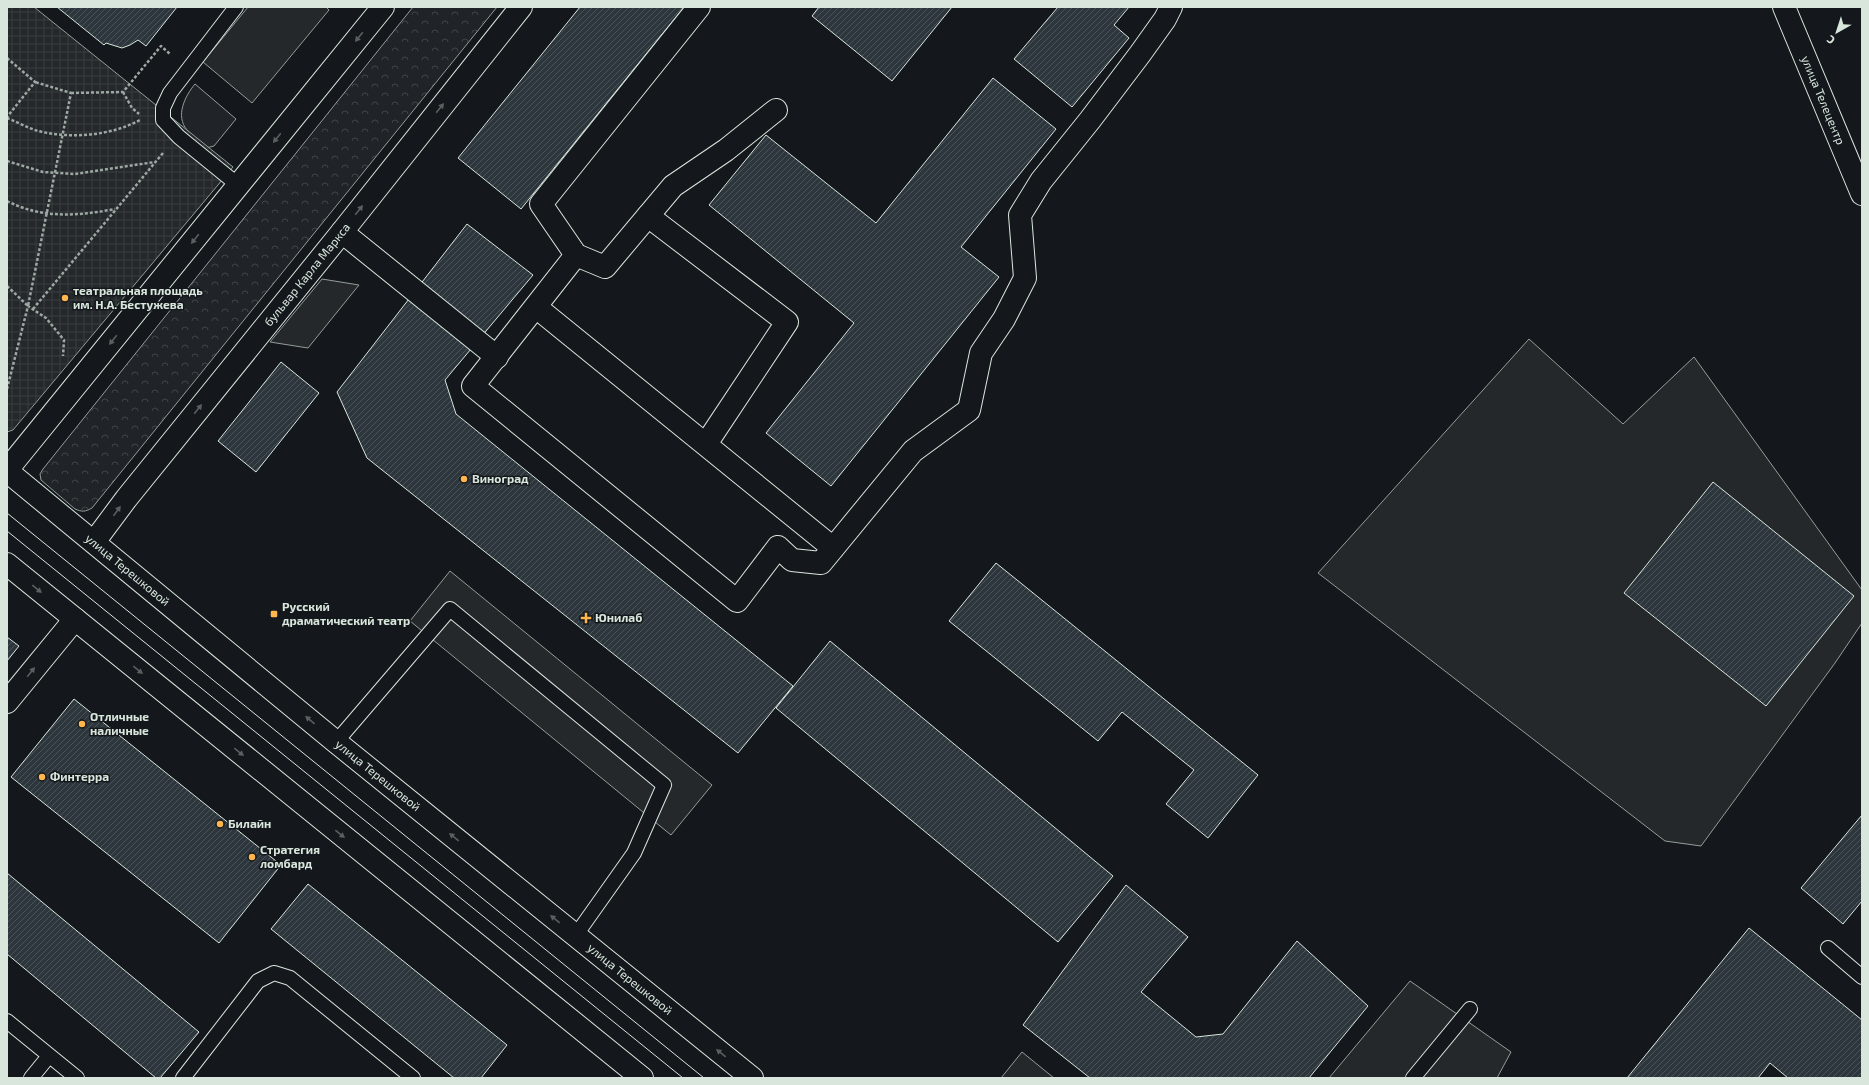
<svg xmlns="http://www.w3.org/2000/svg" width="1869" height="1085" font-family="'Exo 2',sans-serif">
<style>
.grass{fill:#202428;stroke:#939e99}
.forest{fill:url(#forest-crowns);stroke:#939e99}
.parking{fill:#24282b;stroke:#939e99}
.plaza{fill:url(#plaza-grid);stroke:#939e99}
.building{fill:url(#building-hatch);stroke:#d8e6dc}
.lines{fill:none;stroke-linecap:round;stroke-linejoin:round}
.service-casing{stroke:#d8e6dc;stroke-width:16}
.minor-casing{stroke:#d8e6dc;stroke-width:24}
.tertiary-casing{stroke:#d8e6dc;stroke-width:24}
.primary-casing{stroke:#d8e6dc;stroke-width:24}
.path{stroke:#9da8a2;stroke-width:2.5;stroke-dasharray:3 2;stroke-linecap:butt}
.service{stroke:#14181c;stroke-width:14}
.minor{stroke:#14181c;stroke-width:22}
.tertiary{stroke:#14181c;stroke-width:22}
.primary{stroke:#14181c;stroke-width:22}
.tram{stroke:#d8e6dc;stroke-width:1}
.oneway{fill:#59605f}
.poi-dot{fill:#ffb74d;stroke:#14181c;stroke-width:1.5}
.labels{text-anchor:middle;stroke-width:3;stroke-linejoin:round;paint-order:stroke}
.street-label{font-size:12px;fill:#d8e6dc;stroke:#14181c}
.poi-label{font-size:12px;font-weight:bold;fill:#d8e6dc;stroke:#14181c;text-anchor:start}
</style>
<defs>
<pattern id="forest-crowns" width="20" height="18" patternUnits="userSpaceOnUse"><rect width="20" height="18" fill="#202428"/><path d="M2 6a3 3 0 1 1 6 0M12 15a3 3 0 1 1 6 0" fill="none" stroke="#404447"/></pattern>
<pattern id="plaza-grid" width="8" height="8" patternUnits="userSpaceOnUse"><rect width="8" height="8" fill="#24282b"/><path d="M0 4h8M4 0v8" fill="none" stroke="#393d3f"/></pattern>
<pattern id="building-hatch" width="6" height="6" patternUnits="userSpaceOnUse"><rect width="6" height="6" fill="#2c363c"/><path d="M-1 1l2-2M0 6l6-6M5 7l2-2" fill="none" stroke="#4a5358"/></pattern>
</defs>
<rect width="100%" height="100%" fill="#14181c"/>
<path class="grass" d="M195 84 236 119 214 146 206 148C199 142 192 137 187 130 175 116 185 96 195 84Z"/>
<path class="forest" d="M413 7H497L92 508C85 512 82 512 75 509L41 480 40 474 43 469Z"/>
<path class="parking" d="M248 7H326L329 10 252 103 203 62Z
M322 279 359 285 308 348 270 342Z
M1529 339 1623 424 1694 357 1862 590V623L1835 663 1701 846 1665 841 1318 573Z
M450 571 712 785 671 835 410 621Z
M1410 981 1511 1052 1497 1078H1329Z
M1022 1052 1054 1078H1001Z"/>
<path class="plaza" d="M7 7H34L233 167 13 430 7 432Z"/>
<path class="building" d="M57 7H177L146 46 138 40 130 45 122 48 106 43 104 45Z
M580 7H684L521 209 458 158Z
M819 7H952L892 81 812 16Z
M1058 7H1129L1114 25 1129 38 1072 107 1014 59Z
M993 78 1056 129 961 247 999 277 831 486 766 433 854 323 709 205 766 135 876 223Z
M467 224 533 275 445 380 456 414 793 686 738 753 367 458 337 392Z
M281 362 319 393 256 472 218 441Z
M1713 482 1854 596 1766 706 1624 593Z
M996 563 1258 775 1208 838 1166 804 1194 770 1122 712 1098 741 949 621Z
M7 637 19 646 7 661Z
M830 641 1113 876 1058 942 776 708Z
M74 699 281 865 219 943 11 777Z
M1862 815V901L1843 924 1801 888Z
M7 873 199 1032 160 1078H156L7 954Z
M308 884 507 1045 481 1078H454L271 929Z
M1126 885 1188 937 1141 992 1196 1037 1223 1034 1297 941 1368 1006 1309 1078H1090L1023 1025Z
M1749 928 1862 1020V1078H1788L1770 1063 1758 1078H1627Z"/>
<g class="lines">
<g class="service-casing">
<path id="service" d="M236 7 170 93 163 108V120L179 137 238 185
M336 742 450 609 664 785 634 853 576 935
M1828 948 1862 977
M7 1021 77 1078
M31 1078 49 1056
M183 1078 258 981 274 973 290 978 413 1078
M1413 1078 1470 1009"/>
</g>
<g class="minor-casing">
<g id="minor">
<path d="M699 7 541 204 576 255 605 267 673 186 726 150 776 110"/>
<path id="s1" d="M1784 7 1862 194"/>
<path d="M648 216 787 322 706 444"/>
<path d="M342 232 497 357"/>
<path d="M576 255 473 386 737 601 778 547 792 560 821 563 913 451 969 410 981 353 1004 319 1025 278 1020 215 1041 181 1090 120 1140 54 1165 19 1171 7"/>
<path d="M536 307 833 548"/>
</g>
</g>
<g class="tertiary-casing">
<g id="tertiary">
<path d="M7 470 383 7"/>
<path id="s2" d="M94 542 126 499 342 232 521 7"/>
<path d="M7 702 75 619"/>
</g>
</g>
<g class="primary-casing">
<g id="primary">
<path id="s3" d="M7 471 336 742 752 1078"/>
<path d="M7 564 642 1078"/>
</g>
</g>
<path class="path" d="M7 58 35 82 7 117
M123 92 132 108 139 114
M71 93 123 92 161 46 170 54
M7 118C17 122 28 128 38 131 71 139 110 136 140 120
M7 161 43 172 75 174 155 162
M7 201C42 219 78 216 115 209
M7 286 28 306 71 93 35 82
M33 309 163 153
M7 389 28 306 46 318 64 340 63 356"/>
<use href="#service" class="service"/>
<use href="#minor" class="minor"/>
<use href="#tertiary" class="tertiary"/>
<use href="#primary" class="primary"/>
<path class="tram" d="M7 513 704 1078
M7 531 683 1078"/>
</g>
<defs><path id="oneway-solid" d="M-6-.8H1V-3.2L6.5 0L1 3.2V.8H-6Z"/></defs>
<g class="oneway">
<use href="#oneway-solid" transform="translate(359 37) rotate(129)"/>
<use href="#oneway-solid" transform="translate(440 108) rotate(-51)"/>
<use href="#oneway-solid" transform="translate(277 138) rotate(129)"/>
<use href="#oneway-solid" transform="translate(359 210) rotate(-52)"/>
<use href="#oneway-solid" transform="translate(195 239) rotate(129)"/>
<use href="#oneway-solid" transform="translate(113 340) rotate(129)"/>
<use href="#oneway-solid" transform="translate(198 409) rotate(-51)"/>
<use href="#oneway-solid" transform="translate(117 511) rotate(-54)"/>
<use href="#oneway-solid" transform="translate(37 589) rotate(39)"/>
<use href="#oneway-solid" transform="translate(138 670) rotate(39)"/>
<use href="#oneway-solid" transform="translate(31 672) rotate(-51)"/>
<use href="#oneway-solid" transform="translate(310 720) rotate(-140)"/>
<use href="#oneway-solid" transform="translate(239 752) rotate(39)"/>
<use href="#oneway-solid" transform="translate(340 834) rotate(39)"/>
<use href="#oneway-solid" transform="translate(454 837) rotate(-141)"/>
<use href="#oneway-solid" transform="translate(555 919) rotate(-141)"/>
<use href="#oneway-solid" transform="translate(721 1053) rotate(-141)"/>
</g>
<g class="poi-dot">
<circle cx="65" cy="298" r="4"/>
<circle cx="464" cy="479" r="4"/>
<rect x="270" y="610" width="8" height="8" rx="2"/>
<path d="M584 612h4v4h4v4h-4v4h-4v-4h-4v-4h4z"/>
<circle cx="82" cy="724" r="4"/>
<circle cx="42" cy="777" r="4"/>
<circle cx="220" cy="824" r="4"/>
<circle cx="252" cy="857" r="4"/>
</g>
<g class="labels">
<g class="street-label">
<text dy="4" stroke="none"><textPath href="#s1" startOffset="101">улица Телецентр</textPath></text>
<text dy="4" stroke="none"><textPath href="#s2" startOffset="342">бульвар Карла Маркса</textPath></text>
<text dy="4" stroke="none"><textPath href="#s3" startOffset="156">улица Терешковой</textPath></text>
<text dy="4" stroke="none"><textPath href="#s3" startOffset="480">улица Терешковой</textPath></text>
<text dy="4" stroke="none"><textPath href="#s3" startOffset="804">улица Терешковой</textPath></text>
</g>
<g class="poi-label">
<text x="73" y="295">театральная площадь<tspan x="73" dy="14">им. Н.А. Бестужева</tspan></text>
<text x="472" y="483">Виноград</text>
<text x="282" y="611">Русский<tspan x="282" dy="14">драматический театр</tspan></text>
<text x="595" y="622">Юнилаб</text>
<text x="90" y="721">Отличные<tspan x="90" dy="14">наличные</tspan></text>
<text x="50" y="781">Финтерра</text>
<text x="228" y="828">Билайн</text>
<text x="260" y="854">Стратегия<tspan x="260" dy="14">ломбард</tspan></text>
</g>
</g>
<rect width="1869" height="1085" fill="none" stroke="#d8e6dc" stroke-width="16"/>
<g transform="translate(1837 32) rotate(219)" stroke="#14181c" stroke-width="3" paint-order="stroke">
<path d="M0-3L7 15L0 10L-7 15Z" fill="#d8e6dc"/>
<text y="-6" font-size="11" font-weight="bold" text-anchor="middle" fill="#d8e6dc">С</text>
</g>
</svg>
